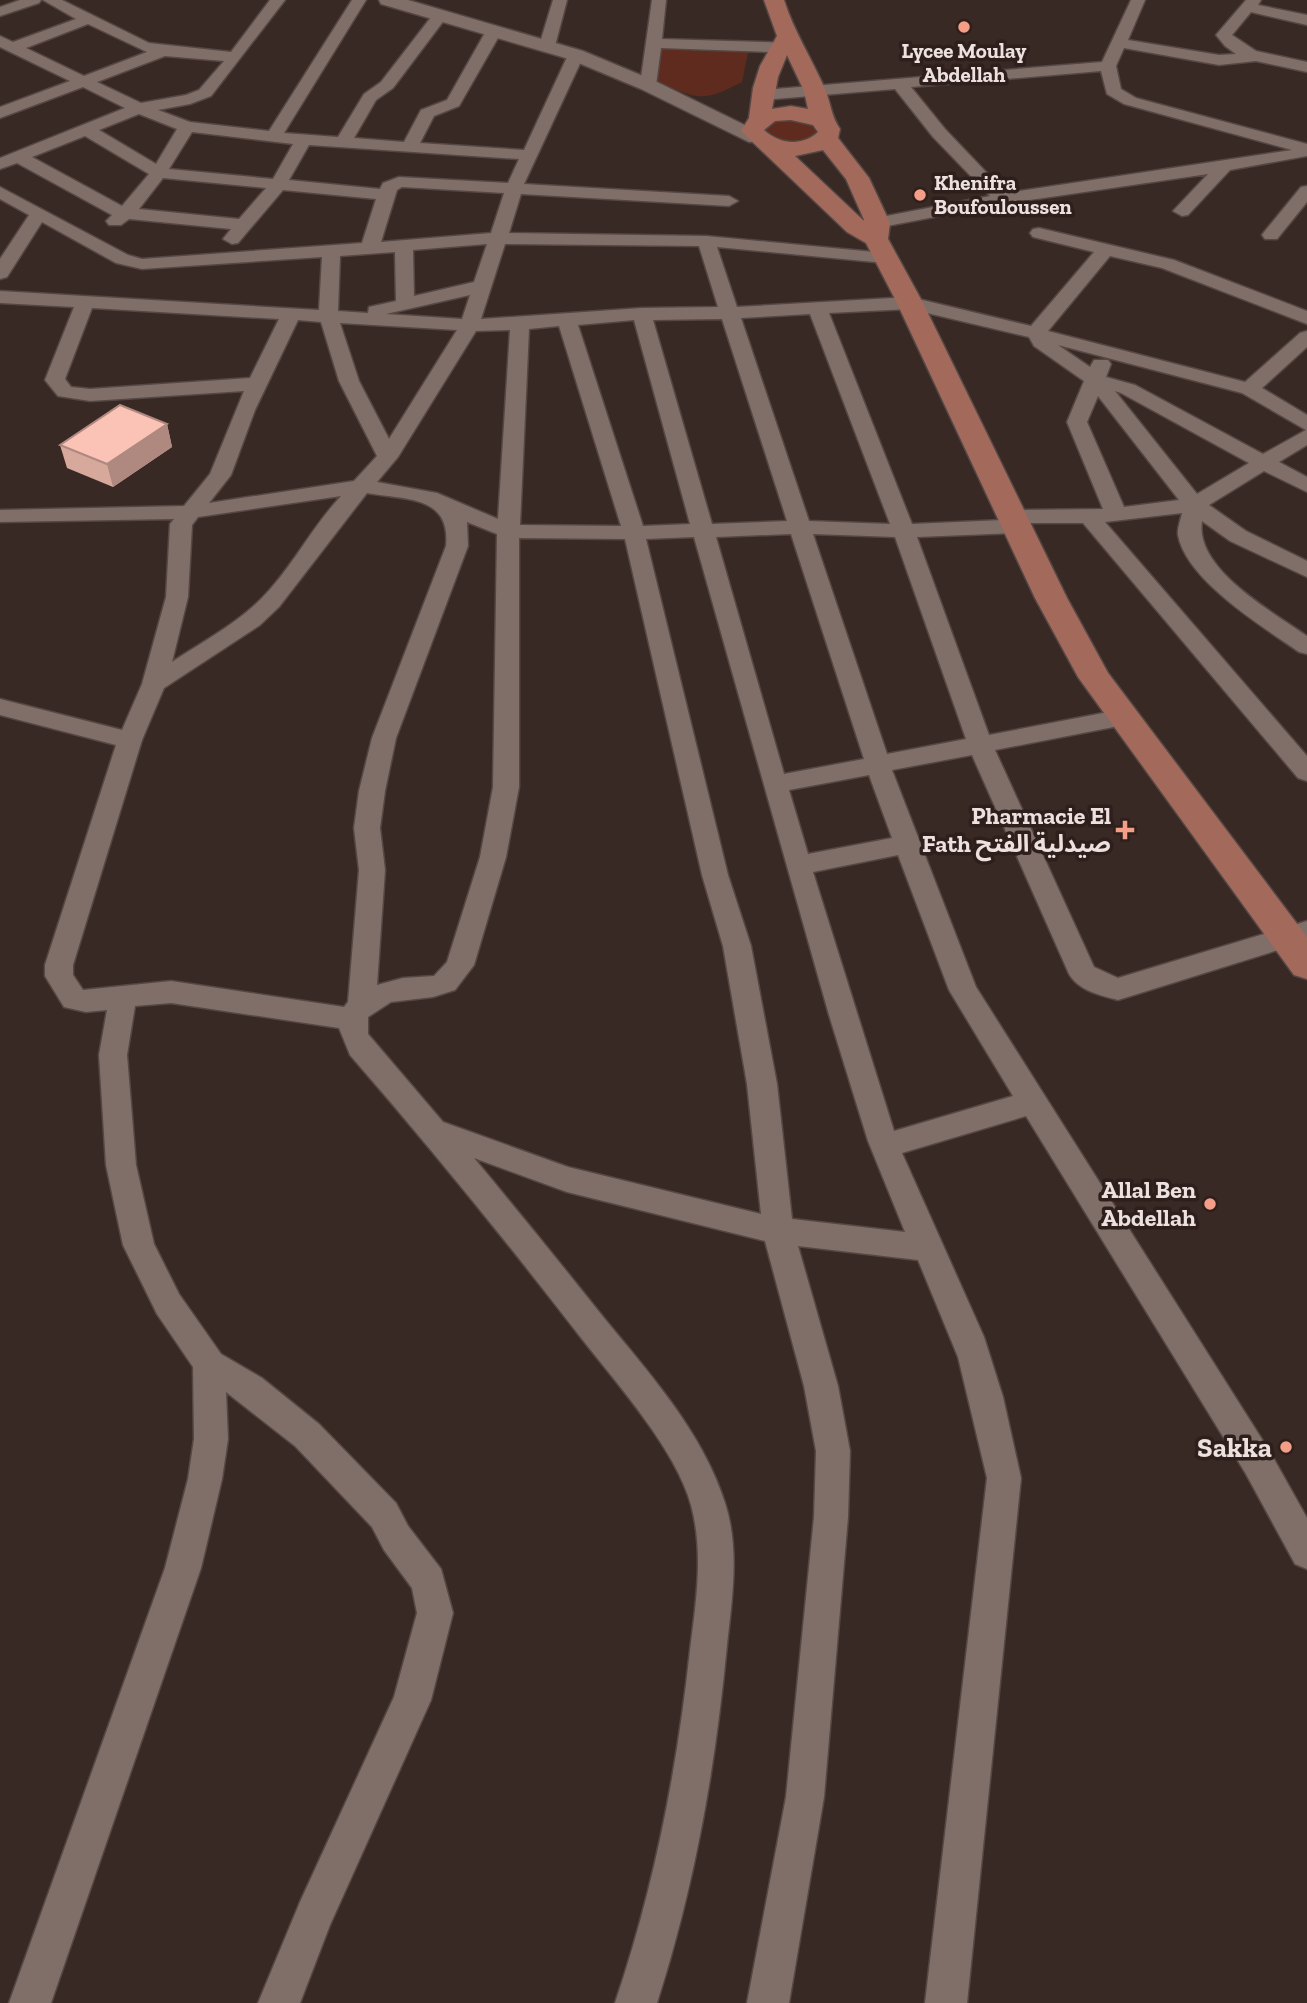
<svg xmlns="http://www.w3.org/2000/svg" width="1307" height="2003" font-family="'Zilla Slab','Noto Sans Arabic',serif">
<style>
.green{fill:#5f2b1e}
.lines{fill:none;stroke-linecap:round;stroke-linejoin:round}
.minor-casing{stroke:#544744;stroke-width:3}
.tertiary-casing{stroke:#544744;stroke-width:3}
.primary-casing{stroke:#544744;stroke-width:3}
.minor{fill:#806e69;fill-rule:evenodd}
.tertiary{fill:#806e69;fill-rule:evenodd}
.primary{fill:#a36a5c;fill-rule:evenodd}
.wall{fill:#d7a89c}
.shaded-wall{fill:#af887f}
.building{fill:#fac3b5;stroke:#af887f;stroke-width:2}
.poi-dot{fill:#f49e88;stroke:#2e1f1c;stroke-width:2.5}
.labels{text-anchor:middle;stroke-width:7;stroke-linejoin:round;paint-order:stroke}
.far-poi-label{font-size:21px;font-weight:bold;fill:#ece1de;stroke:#2e1f1c}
.poi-label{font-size:24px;font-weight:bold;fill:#ece1de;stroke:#2e1f1c;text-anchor:end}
.near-poi-label{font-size:28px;font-weight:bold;fill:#ece1de;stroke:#2e1f1c;text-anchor:end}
</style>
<rect width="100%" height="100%" fill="#382925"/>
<path class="green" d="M662 45 749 48 742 82C701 103 699 99 657 82Z
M787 118 816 127 817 135C798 146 781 143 763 133L765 125Z"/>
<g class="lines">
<g class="minor-casing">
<path id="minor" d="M20 0H41L39 3 0 16V7Z
M43 0H62L149 43 231 52 270 0H285L211 96 190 104 158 110 190 122 269 131 352 0H366L284 133 338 137 364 94 381 82 435 12 440 10 448 15 393 88 376 100 354 138 404 142 421 110 447 100 486 31 494 26 502 31 459 106 434 116 420 143 524 150 568 55 576 50 581 52 584 55 524 184 729 196 738 201 729 206 521 194 509 233 706 236 885 253 894 258 885 263 717 247 737 307 910 297 1031 326 1094 252 1033 237 1030 233 1033 229 1039 228 1174 260 1307 311V324L1162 268 1110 256 1048 331 1245 382 1300 333 1307 331V347L1262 388 1307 415V445L1279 462 1307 477V492L1264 471 1209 505 1246 531 1307 561V577L1230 541 1202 521C1194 569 1273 612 1307 636V654L1299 652C1263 627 1186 580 1178 535 1177 528 1181 519 1182 513L1105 522 1307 756V781L1298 778 1083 523H1025L1027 526 1024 531 1016 533 917 537 989 735 1124 709 1133 711 1136 717 1133 723 1124 725 995 750 1094 967 1118 978 1307 921V941L1118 1000C1100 995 1079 991 1069 974L972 755 892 770 976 987 1270 1452 1307 1518V1569L1295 1564 1246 1474 1026 1116 902 1153 984 1337 1003 1397 1021 1478 967 2003H925L987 1478 958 1357 918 1260 798 1246 838 1386 850 1451 848 1517 824 1797 789 2003H747L786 1797 814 1517 816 1451 804 1386 765 1241 567 1192 474 1158C518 1211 561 1264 604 1318 650 1374 703 1433 725 1503 740 1549 732 1599 727 1645 715 1770 695 1884 657 2003H615C654 1888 677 1771 690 1650 696 1602 704 1553 691 1505 676 1450 618 1385 582 1339 507 1242 430 1147 350 1055L339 1028 171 1003 135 1006 127 1055 136 1165 154 1244 179 1294 221 1354 262 1378 319 1424 396 1503 408 1526 441 1569 453 1613 431 1700 330 1925 300 2003H258L300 1902 394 1697 417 1613 412 1588 384 1550 372 1527 295 1446 226 1392 228 1439 222 1479 201 1568 51 2003H9L165 1568 188 1479 194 1439 193 1367 157 1314 123 1245 106 1165 99 1055 107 1010 86 1012 64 1007 45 976V965L116 745 0 715V699L122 730 142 684 166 597 170 524 174 519 0 522V510L184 506 210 474 244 391 90 401 58 396 45 380 74 307 0 303V291L319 310 322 257 142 269 116 263 42 222 7 277 0 279V259L29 215 0 199V187L128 255 142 259 362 243 376 199 283 190 238 243 232 244 223 239 231 229 129 219 121 225H109L106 221 112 215 17 163 0 169V158L125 108 83 87 0 118V107L70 81 0 47V36L13 42 76 19ZM88 24 147 52 84 76 26 48ZM165 56 224 61 199 90 186 95 141 103 97 82ZM139 114 177 129 156 164 99 130ZM192 132 293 144 273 179 169 169ZM85 136 149 174 122 206 32 157ZM309 145 519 159 508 183 399 177 383 183 380 189 289 180ZM163 178 266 188 239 219 139 209ZM402 187 504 193 491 233 381 242 397 190ZM487 244 474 282 414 296 413 250ZM505 244 699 246 718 307 642 308 481 319ZM395 252 396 301 369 307 368 313 338 311 340 256ZM470 295 462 319 386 314ZM92 308 279 319 250 378 90 389 71 387 65 379ZM910 309 1029 337 1034 346 1084 381 1067 422 1103 509 1011 510 1003 511 1000 516 1003 520 912 524 829 313ZM810 314 890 524 809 521 741 318ZM722 319 787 521 712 524 653 320ZM298 320 321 322 339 381 377 456 354 481 209 503 231 475 255 410ZM634 320 690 524 643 526 578 325ZM340 323 457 330 389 439 359 381ZM559 326 621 526 520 525 529 329ZM510 330 498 519 437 493 377 482 398 457 476 331ZM1058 345 1242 393 1306 430 1263 454 1135 385 1106 377 1111 364 1108 360H1094L1090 367ZM1115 391 1121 393 1249 463 1197 494ZM1098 396 1179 500 1124 507 1087 422ZM367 493C405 500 451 495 446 546L372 738 359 791 354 828 359 870 348 1002 344 1007 171 981 83 990 73 975V965L142 740 164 688 260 625 279 607ZM341 496C311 528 292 568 261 599 235 625 202 642 172 662L188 597 192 525 198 517ZM467 522 497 534 493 787 480 857 447 962 434 976 403 978 377 985 385 870 380 828 385 791 396 738 468 546ZM791 534 864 759 784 774 716 537ZM813 534 895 537 966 739 887 754ZM694 537 829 1015 868 1141 905 1232 792 1219 777 1084 751 946 728 875 646 539ZM519 538 625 539 702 875 723 946 747 1084 761 1214 568 1167 443 1122 368 1034V1017L391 1002 433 997 455 990 474 965 506 857 519 787ZM869 775 892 838 808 854 789 790ZM898 855 949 990 1013 1096 894 1131 813 872Z
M553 0H567L555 46 547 51 539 46Z
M652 0H666L662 39 795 43 803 48 795 53 661 48 656 85 648 90 642 88 640 85Z
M1131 0H1145L1128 40 1219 55 1236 54 1225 46 1216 35 1246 0H1261L1258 5 1307 15V25L1251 12 1232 35 1256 51 1307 62V72L1256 61 1219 65 1124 48 1116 66 1121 89 1136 98 1307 144V156L1230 170 1188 215 1182 216 1173 211 1208 174 1002 204 856 232 847 227 850 223 990 196 933 137 895 89 763 100 755 95 763 90 1102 62ZM1101 71 1107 94 1124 104 1292 150 1006 193 945 129 911 87Z
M1307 186V202L1277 239H1265L1262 235 1265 231 1301 187Z"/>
</g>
<g class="tertiary-casing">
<path id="tertiary" d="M379 0H408L583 51 655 81 763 134 766 138 763 142H749L641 89 569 59 381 4Z"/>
</g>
<g class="primary-casing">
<path id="primary" d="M764 0H784C794 32 812 59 825 89 831 104 831 116 840 129L838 138 869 178 890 223 888 239 923 303 1067 598 1108 673 1307 937V979L1294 975 1078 677 1035 598 897 303 866 243 847 232 741 131 749 118 753 88 760 66 777 36ZM787 55 804 91 808 109 791 106 772 109 778 77ZM791 120 813 125 818 132C802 147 779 144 764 130L775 121ZM823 150 846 179 865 222 795 156Z"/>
</g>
<use href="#minor" class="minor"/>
<use href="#tertiary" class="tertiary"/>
<use href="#primary" class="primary"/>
</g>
<path class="wall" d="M167 424 172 447 113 487 67 468 60 445Z"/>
<path class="shaded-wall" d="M167 424 172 447 113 487 107 464Z"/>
<path class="building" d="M120 405 167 424 107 464 60 445Z"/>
<g class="poi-dot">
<circle cx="964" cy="27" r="7"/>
<circle cx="920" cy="195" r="7"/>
<path d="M1121.5 819.5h7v7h7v7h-7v7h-7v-7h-7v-7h7z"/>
<circle cx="1210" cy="1204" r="7"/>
<circle cx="1286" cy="1447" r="7"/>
</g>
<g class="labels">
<g class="far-poi-label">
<text x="964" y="58">Lycee Moulay<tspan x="964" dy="24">Abdellah</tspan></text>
<text x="934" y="190" text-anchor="start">Khenifra<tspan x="934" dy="24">Boufouloussen</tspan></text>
</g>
<g class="poi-label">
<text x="1111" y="824">Pharmacie El<tspan x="1111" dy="28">Fath صيدلية الفتح</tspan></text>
<text x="1196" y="1198">Allal Ben<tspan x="1196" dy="28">Abdellah</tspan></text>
</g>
<g class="near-poi-label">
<text x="1272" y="1457">Sakka</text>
</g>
</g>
</svg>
